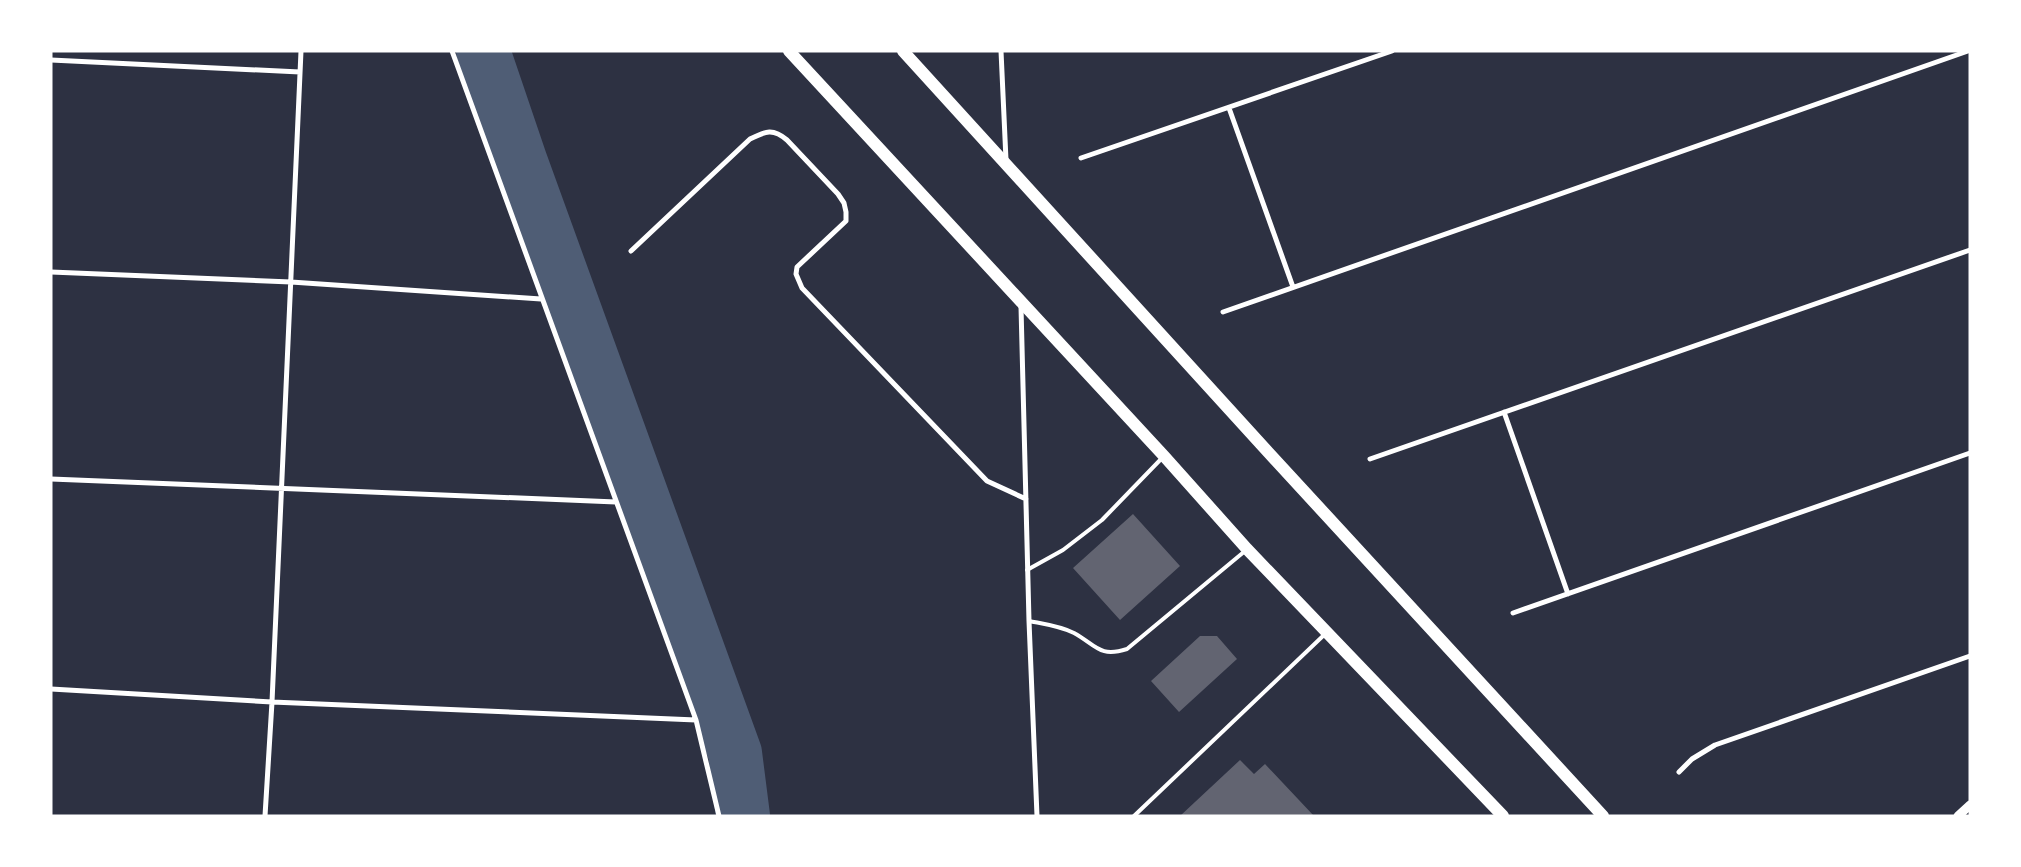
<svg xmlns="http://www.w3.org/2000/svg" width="2021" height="867" font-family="'Open Sans',sans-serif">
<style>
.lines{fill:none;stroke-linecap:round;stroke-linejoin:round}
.river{stroke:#4f5d75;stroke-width:54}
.building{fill:#626471}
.service{stroke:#fff;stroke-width:4}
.minor{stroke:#fff;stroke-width:5}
.tertiary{stroke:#fff;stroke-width:9}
.primary{stroke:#fff;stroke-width:12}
</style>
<rect width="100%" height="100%" fill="#2d3142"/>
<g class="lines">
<path class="river" d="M483 51 520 160 735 753 743 816"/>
</g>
<path class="building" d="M1133 514 1180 566 1120 620 1073 568Z
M1200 636H1217L1237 659 1179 712 1151 681Z
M1240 760 1254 774 1265 764 1314 816H1180Z"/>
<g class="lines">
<path class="service" d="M1027 570 1063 550 1102 520 1163 457
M1029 621C1044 624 1060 626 1074 633 1096 645 1099 658 1127 649L1245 551
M1134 816 1324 635"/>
<path class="minor" d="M452 51 696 720 719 816
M1001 51 1006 160
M51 60 300 72
M1229 108 1293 287
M1081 158 1392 51
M631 251 750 139C766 131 773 128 787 140L838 194 844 203 846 212V221L797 267 796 274 802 288 987 481 1026 499
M51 272 291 282 541 299
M1021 307 1029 621 1037 816
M1223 312 1968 51
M1504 412 1568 594
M1370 459 1970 250
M51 479 616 502
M1513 613 1970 453
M51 689 272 702 696 720
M1679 772 1692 759 1715 745 1970 656
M265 816 272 702 301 51"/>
<path class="tertiary" d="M1958 816 1970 805"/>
<path class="primary" d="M789 51 1164 456 1247 549 1503 816
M903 51 1268 452 1603 816"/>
</g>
<rect width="2021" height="867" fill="none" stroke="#ffffff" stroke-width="105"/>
</svg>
